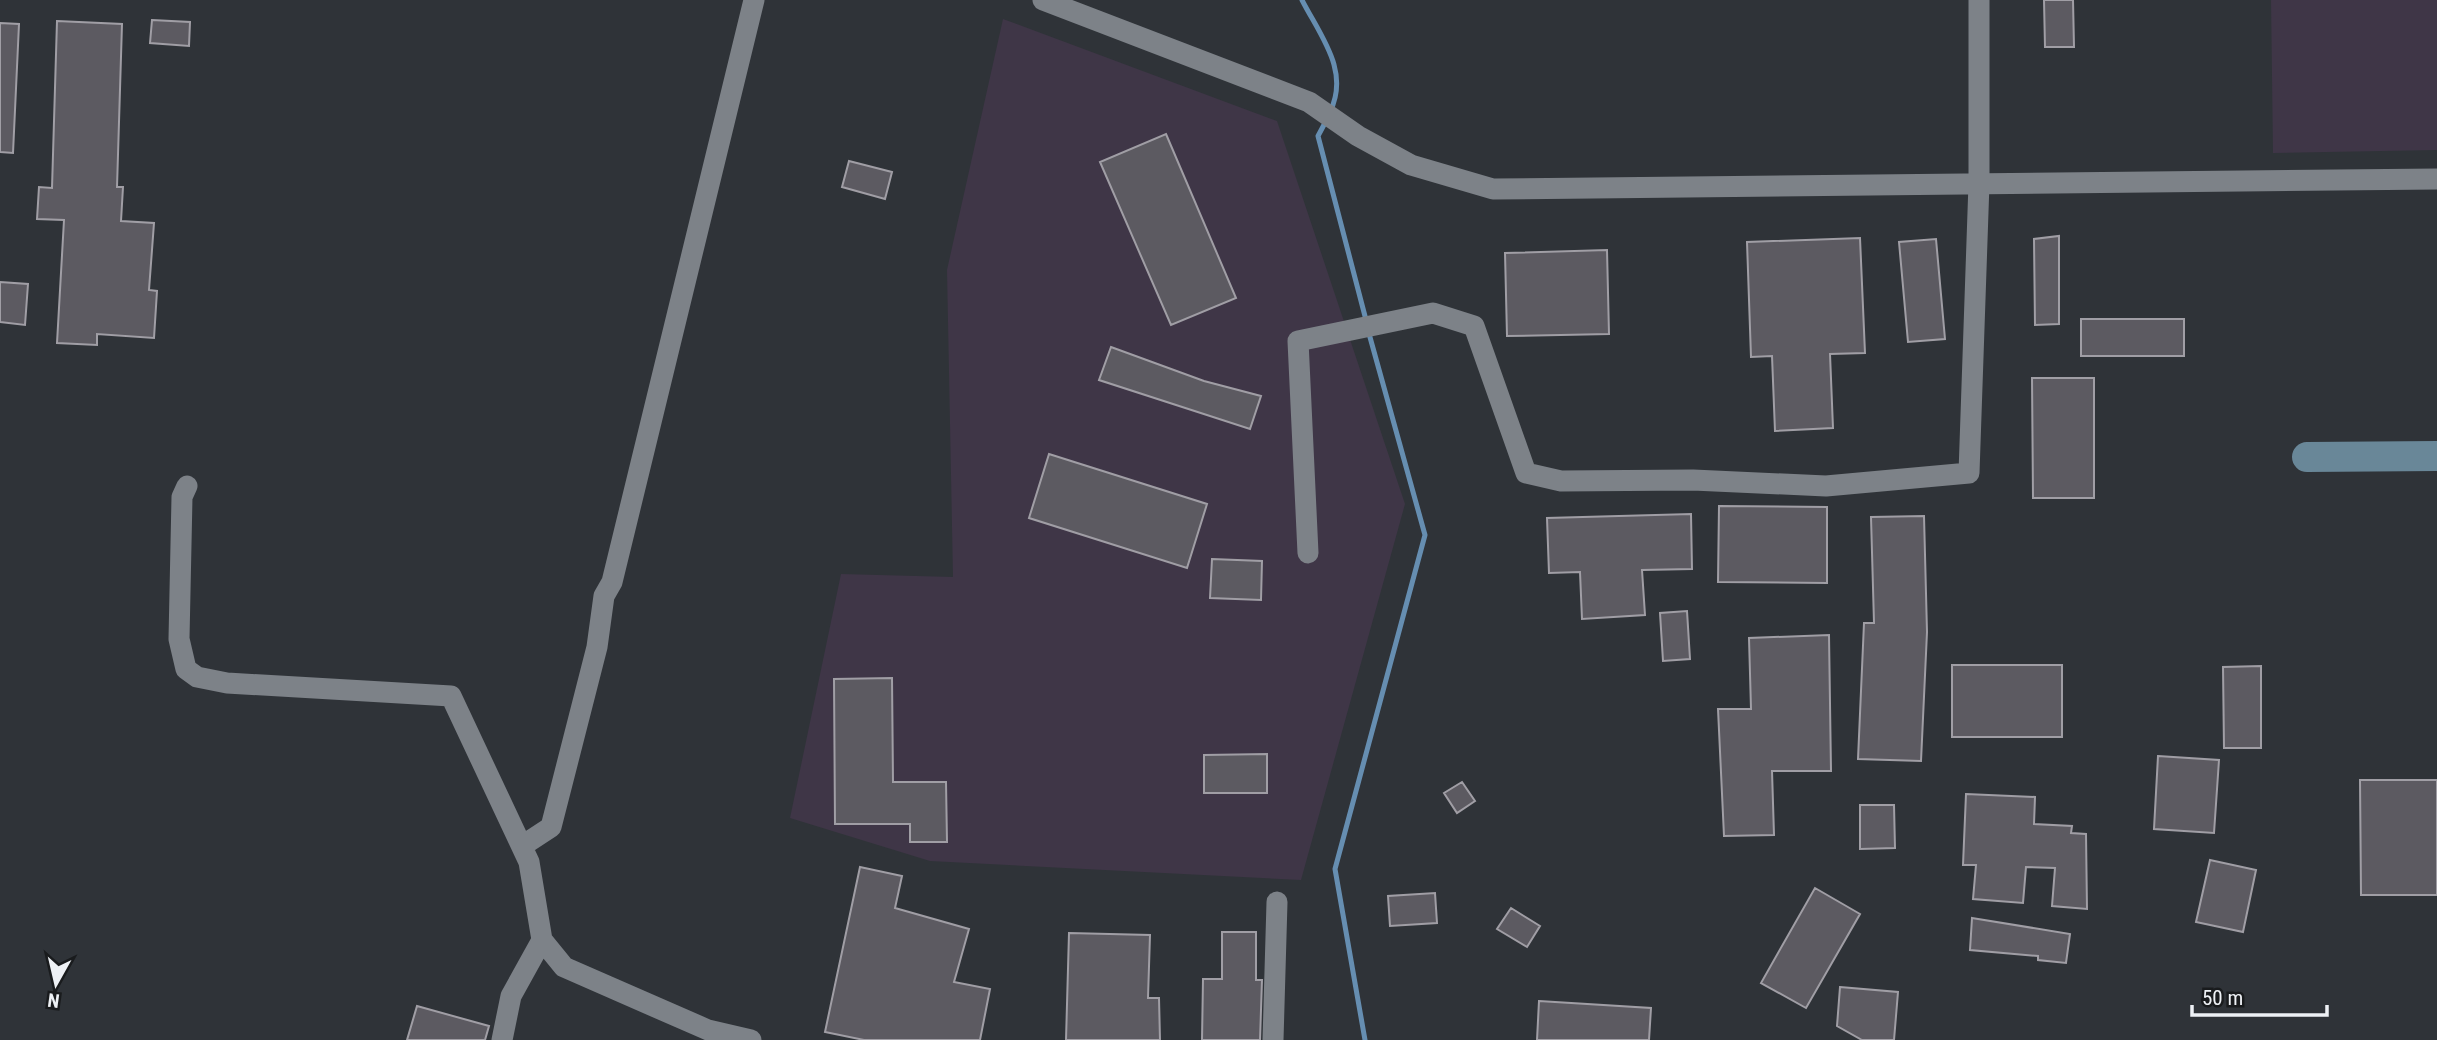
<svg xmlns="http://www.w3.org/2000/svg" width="2437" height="1040" font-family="'Roboto Condensed',sans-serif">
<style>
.industrial{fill:#3f3647}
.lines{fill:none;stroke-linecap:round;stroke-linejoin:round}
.stream{stroke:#668eb1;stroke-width:5}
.building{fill:#5c5a61;stroke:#a09ea5;stroke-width:2}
.street{stroke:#7d8288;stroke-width:21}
.secondary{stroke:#698798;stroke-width:30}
</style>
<rect width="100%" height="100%" fill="#2f3338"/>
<path class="industrial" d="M2271 0H2437V150L2273 153Z
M1003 19 1277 121 1405 504 1301 880 930 861 790 818 841 574 953 577 947 270Z"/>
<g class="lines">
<path class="stream" d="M1302 0C1321 37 1350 71 1330 112
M1326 121 1318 136 1366 320
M1365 1040 1335 869 1425 535 1368 330"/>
</g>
<path class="building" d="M2044 0H2073L2074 47H2045Z
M152 20 190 22 189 46 150 43Z
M57 21 122 24 117 187H123L121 221 154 223 149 290 157 291 154 338 97 334V345L57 343 64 220 37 219 39 187 52 188Z
M0 23 19 24 13 153 0 152Z
M1166 134 1236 298 1171 325 1100 162Z
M849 161 892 172 885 199 842 187Z
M2059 236V324L2035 325 2034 239Z
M1860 238 1865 353 1830 354 1833 428 1775 431 1772 356 1751 357 1747 242Z
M1936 239 1945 339 1908 342 1899 242Z
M1607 250 1609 334 1507 336 1505 253Z
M0 282 28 284 25 325 0 322Z
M2081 319H2184V356H2081Z
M1111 347 1204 381 1261 396 1250 429 1099 380Z
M2032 378H2094V498H2033Z
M1049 454 1207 504 1187 568 1029 518Z
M1719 506 1827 507V583L1718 582Z
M1691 514 1692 569 1642 570 1645 615 1582 619 1580 572 1549 573 1547 518Z
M1924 516 1927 632 1921 761 1858 759 1864 623H1874L1871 517Z
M1212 559 1262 561 1261 600 1210 598Z
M1687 611 1690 659 1663 661 1660 613Z
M1829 635 1831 771H1772L1774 835 1724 836 1718 709H1751L1749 638Z
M1952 665H2062V737H1952Z
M2261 666V748H2224L2223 667Z
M892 678 893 782H946L947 842H910V824H835L834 679Z
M1267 754V793H1204V755Z
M2158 756 2219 760 2214 833 2154 829Z
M2360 780H2437V895H2361Z
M1462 782 1475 801 1457 813 1444 793Z
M1966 794 2035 797 2034 824 2072 826 2071 833 2086 834 2087 909 2052 906 2055 868 2026 867 2023 903 1973 899 1976 865H1963Z
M1860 805H1894L1895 848 1860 849Z
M2210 860 2256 870 2243 932 2196 922Z
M860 867 902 876 895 908 969 929 954 982 990 989 980 1040H864L825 1032Z
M1815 888 1860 914 1806 1008 1761 983Z
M1435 893 1437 923 1390 926 1388 896Z
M1511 908 1540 926 1527 947 1497 929Z
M1972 918 2070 934 2066 963 2038 960V956L1970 950Z
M1222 932H1256V980H1262L1260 1040H1202L1203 979H1222Z
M1069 933 1150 935 1148 998H1159L1160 1040H1066Z
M1840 987 1898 992 1894 1040H1862L1837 1026Z
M1539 1001 1651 1008 1649 1040H1537Z
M417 1006 489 1026 485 1040H407Z"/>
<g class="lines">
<path class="street" d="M1043 0 1309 102 1358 136 1411 165 1493 189 2437 179
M187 486 182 497 179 639 186 669 197 677 227 683 451 696 529 862 542 940 564 967 708 1030 751 1040
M1308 553 1298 341 1433 313 1474 326 1526 473 1561 481 1693 480 1826 486 1969 473 1979 183V0
M522 846 551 827 597 647 604 596 612 582 754 0
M502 1040 511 996 542 940
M1273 1040 1277 902"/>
<path class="secondary" d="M2307 457 2437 456"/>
</g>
<g transform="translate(56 984) rotate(188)" stroke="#191b1d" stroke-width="5" paint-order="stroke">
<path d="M0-5L12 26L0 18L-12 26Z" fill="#eef1f5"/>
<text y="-10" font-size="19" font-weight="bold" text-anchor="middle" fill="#eef1f5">N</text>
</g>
<path d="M2192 1005v10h135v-10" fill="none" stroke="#eef1f5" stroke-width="3.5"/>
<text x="2202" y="1005" font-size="21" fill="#eef1f5" stroke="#191b1d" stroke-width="5" paint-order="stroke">50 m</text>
</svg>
